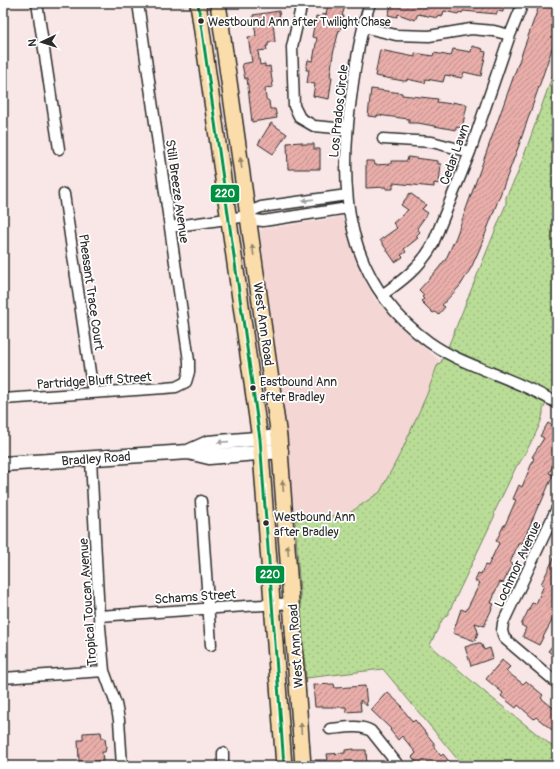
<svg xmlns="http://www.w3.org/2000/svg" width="560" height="769" font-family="Pangolin,sans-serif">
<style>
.built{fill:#f4d6d4}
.grass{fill:url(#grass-dots);stroke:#728460}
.building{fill:url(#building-hatch);stroke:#2b2b2b}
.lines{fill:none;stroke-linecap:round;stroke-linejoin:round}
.street-casing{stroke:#2b2b2b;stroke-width:13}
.secondary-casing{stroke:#2b2b2b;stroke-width:17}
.primary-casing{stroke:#2b2b2b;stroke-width:18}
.street{stroke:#fff;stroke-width:10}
.secondary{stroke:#fff;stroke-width:14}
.primary{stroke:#faddab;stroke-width:15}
.bus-1-casing{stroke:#fff;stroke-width:6}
.bus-1{stroke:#009140;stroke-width:3}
.oneway{fill:#92846b}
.oneway2{fill:#a0a0a0}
.bus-dot{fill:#2b2b2b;stroke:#fff;stroke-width:1.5}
.labels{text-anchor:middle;stroke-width:3.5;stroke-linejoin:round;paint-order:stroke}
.bus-label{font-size:12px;fill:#2b2b2b;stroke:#fff;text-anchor:start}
.street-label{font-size:13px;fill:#2b2b2b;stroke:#fff}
.line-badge{stroke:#fff;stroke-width:1.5}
.badge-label{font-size:11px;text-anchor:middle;font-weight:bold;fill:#fff}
</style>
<defs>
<pattern id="grass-dots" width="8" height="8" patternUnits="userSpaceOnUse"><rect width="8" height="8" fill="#b9dc96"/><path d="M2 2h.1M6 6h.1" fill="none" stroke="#9fbd81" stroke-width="1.8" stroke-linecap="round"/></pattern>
<pattern id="building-hatch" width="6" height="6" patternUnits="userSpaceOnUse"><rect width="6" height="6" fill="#e9aeaa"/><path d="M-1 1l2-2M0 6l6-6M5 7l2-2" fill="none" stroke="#bd8e8b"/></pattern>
</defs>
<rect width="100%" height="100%" fill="#f8e7e6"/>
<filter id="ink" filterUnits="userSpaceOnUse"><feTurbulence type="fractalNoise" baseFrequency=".025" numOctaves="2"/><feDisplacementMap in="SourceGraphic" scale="8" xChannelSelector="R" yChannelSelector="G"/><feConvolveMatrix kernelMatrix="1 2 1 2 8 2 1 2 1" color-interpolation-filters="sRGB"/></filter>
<g filter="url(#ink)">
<path class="built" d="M342 217 356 263 374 298 391 317 441 362 403 448 380 492 348 514 295 520 260 230Z"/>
<path class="grass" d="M557 63V379L543 410C545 420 525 453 519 464L517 465 494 513 495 515 448 614 442 620 430 645 487 694 557 750V766H463L383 669 306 678 295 520 348 514 380 492 403 448 427 394 437 366 441 362 450 342 506 204V197L517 175Z"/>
<path class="building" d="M328 3H346L342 16H344L340 31 339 30 333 54 330 77H332L329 99 313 96 315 84 307 83 309 70H306L308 60 313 61 317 38 312 37 316 16 321 17 322 14 326 15Z
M392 3H503V12L497 11V14L463 11 462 13 459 12 458 14 444 11 442 17 439 16 438 18 418 14 415 20 398 14 397 17 388 15Z
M540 3H557V34L519 145 480 248 471 268 460 286 442 305 445 307 438 315 435 312 433 313 421 301 424 299 422 297 424 295 419 290 438 269 444 261H445L456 237Z
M279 11 280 19 273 21 275 42 268 43V46H266L267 50 258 51 260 65 265 64V67L270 66 273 87 265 88 266 99 269 101 270 109H275L277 118 252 122 247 78 245 79 242 64 252 62 248 37 256 36 253 15Z
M472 46 483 49 482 51 486 52 481 76 464 72 462 78 445 75 443 82 426 79 425 83 407 79V81H404L375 76 380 50 415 57V53L433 56 434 53 451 56 453 49 471 52Z
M371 89 402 93V95L438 99 437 102 452 104V102L467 105 462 128 456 127V130L418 123H409V119L377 115V117L368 116Z
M271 123 287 134 273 154 258 144Z
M302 142V144H314V149H320V169H288L287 143Z
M408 157 438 161V164H441L439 184 434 183V187L393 183V189H386V187L366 188V161H374L375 165 391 164V161H407Z
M410 193 426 205 422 209 428 213 417 228 420 232 416 236 418 238 404 249 406 252 401 255 403 257 395 262 380 240 397 228 393 223 408 210 401 205Z
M548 423 557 429V460L549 473 553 475 540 505 539 504 522 544 519 542 510 563 513 564 503 583 500 582 494 594V596L491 603 494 604 484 626 475 623 478 632 475 641 453 633 461 609 466 611 480 583 475 581 478 573 481 574 485 565 488 566 499 543 496 541 504 525H505L516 500 513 499 519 485 522 487 534 458 532 457 544 438 540 436Z
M557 552V611L539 645 523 637V635L526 628 521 625 532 603 536 604 544 585 541 584Z
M557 640V658L548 651Z
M478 643H481L484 650 490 648 493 658 471 666 465 647Z
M502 660 510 667 506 671 523 684 526 681 543 695 541 698 557 711V734L536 717 534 719 518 705 516 708 501 696 503 693 486 679Z
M334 684 335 688 365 686 367 706 360 700 361 711 346 712V707H315L313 685Z
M387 692 402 706 401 707 413 722 415 720 434 743V747L441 756 443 754 453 766H420L412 757 416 753 402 736 398 740 390 730 391 729 371 710Z
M101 732 102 738H105L106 747 105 752H102L103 761H79L78 740H83V733Z
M354 749V750H366L367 766H312V760H328L327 754 345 753V750Z"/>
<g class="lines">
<g class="street-casing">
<path id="street" d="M37 3 59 149
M302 3 292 47 294 106 300 118 314 126 347 129
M370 3C360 34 355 65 351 98 338 192 345 281 429 342 450 357 473 365 497 375 517 383 538 392 557 403
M363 27 396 35 429 36 471 29 494 31 510 35
M383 139 432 142 470 152
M64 194 93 393
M248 216 255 220 263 221 348 208
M170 227 248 216 254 210 261 207 347 195
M382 295C402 281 420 267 432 246L470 152 510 35 523 3
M3 399 165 388 176 387 186 382 189 372V361L138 3
M91 459 99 616 104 671 116 704 119 720 122 766
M201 501 211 645
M557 508 503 623 502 631 504 638 557 683
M99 616 292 603
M3 678 104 671
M330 729C343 728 360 724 371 731L399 766
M223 753V766"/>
</g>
<g class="secondary-casing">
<path id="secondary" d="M188 452 208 443 279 437
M3 464 188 452 209 457 281 451"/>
</g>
<g class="primary-casing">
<path id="primary" d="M198 3 260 439 284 766
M218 3 279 437 303 766"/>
</g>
<use href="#street" class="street"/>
<use href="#secondary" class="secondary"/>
<use href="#primary" class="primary"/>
<g class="bus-1-casing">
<path id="bus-1" d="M198 3 260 439 284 766"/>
</g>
<use href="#bus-1" class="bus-1"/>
</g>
<defs><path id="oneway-solid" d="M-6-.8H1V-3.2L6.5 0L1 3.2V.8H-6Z"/></defs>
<g class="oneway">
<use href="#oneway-solid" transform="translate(241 163) rotate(-98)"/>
<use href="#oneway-solid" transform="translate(253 250) rotate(-98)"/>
<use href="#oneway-solid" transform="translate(283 486) rotate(-94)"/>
<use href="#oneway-solid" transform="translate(288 550) rotate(-94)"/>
<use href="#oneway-solid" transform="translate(301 728) rotate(-94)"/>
</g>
<g class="oneway2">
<use href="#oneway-solid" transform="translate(308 200) rotate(172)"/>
<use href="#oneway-solid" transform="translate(223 442) rotate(176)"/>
</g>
</g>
<g class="bus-dot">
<circle cx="201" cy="21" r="3.5"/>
<circle cx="253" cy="388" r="3.5"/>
<circle cx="266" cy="523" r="3.5"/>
</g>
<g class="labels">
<g class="bus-label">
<text x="208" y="26">Westbound Ann after Twilight Chase</text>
<text x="260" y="386">Eastbound Ann<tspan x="260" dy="15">after Bradley</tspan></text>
<text x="274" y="521">Westbound Ann<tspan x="274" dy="15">after Bradley</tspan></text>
</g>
<g class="street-label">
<text transform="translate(338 111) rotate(-84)" y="5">Los Prados Circle</text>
<text transform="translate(454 154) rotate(-70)" y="5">Cedar Lawn</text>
<text transform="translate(178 191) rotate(82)" y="5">Still Breeze Avenue</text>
<text transform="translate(92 292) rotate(82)" y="5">Pheasant Trace Court</text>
<text transform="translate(264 324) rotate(82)" y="5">West Ann Road</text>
<text transform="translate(94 380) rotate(-4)" y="5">Partridge Bluff Street</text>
<text transform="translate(96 458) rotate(-4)" y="5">Bradley Road</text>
<text transform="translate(517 564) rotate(-65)" y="5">Lochmor Avenue</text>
<text transform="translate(195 596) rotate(-4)" y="5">Schams Street</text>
<text transform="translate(87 602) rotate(-94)" y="5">Tropical Toucan Avenue</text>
<text transform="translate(295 646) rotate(-94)" y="5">West Ann Road</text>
</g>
</g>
<g class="line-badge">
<rect x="210" y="184" width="30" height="19" rx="4" fill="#009140"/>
<rect x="255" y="565" width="30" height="19" rx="4" fill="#009140"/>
</g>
<g class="badge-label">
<text x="225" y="197">220</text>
<text x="270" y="578">220</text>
</g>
<rect width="560" height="769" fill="none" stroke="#fff" stroke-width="16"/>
<rect x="8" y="8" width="544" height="753" fill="none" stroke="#2b2b2b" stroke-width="1.5" filter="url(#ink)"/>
<g transform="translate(42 42) rotate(266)" stroke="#ffffff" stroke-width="3" paint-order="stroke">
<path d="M0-3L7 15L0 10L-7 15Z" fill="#2b2b2b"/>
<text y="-6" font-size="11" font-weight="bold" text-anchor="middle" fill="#2b2b2b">N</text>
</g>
</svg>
